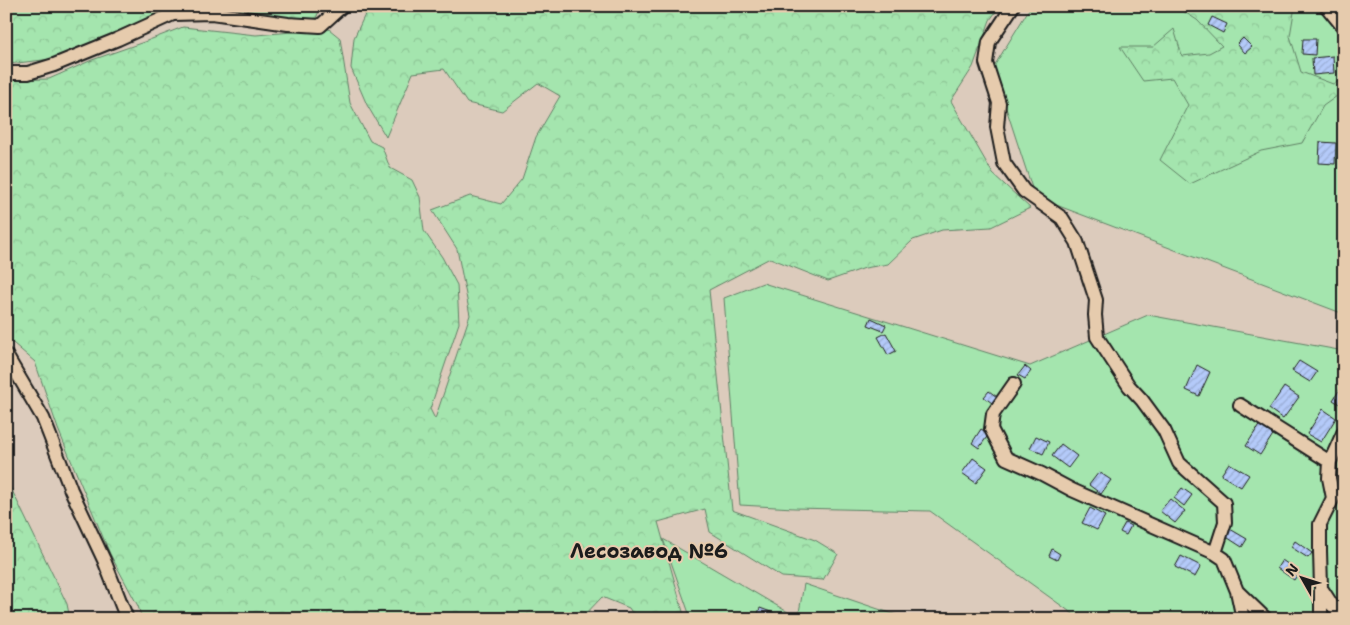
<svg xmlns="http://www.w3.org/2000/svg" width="1350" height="625" font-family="'Shantell Sans',sans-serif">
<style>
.green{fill:#a4e5ae;stroke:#608065}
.forest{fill:url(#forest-crowns);stroke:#608065}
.building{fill:url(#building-hatch);stroke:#1c1c1c}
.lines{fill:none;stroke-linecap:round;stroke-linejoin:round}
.minor-casing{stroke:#1c1c1c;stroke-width:16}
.minor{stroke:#e6cbad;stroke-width:12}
.labels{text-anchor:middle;stroke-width:4;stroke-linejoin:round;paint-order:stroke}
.district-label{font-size:20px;font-weight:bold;fill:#1c1c1c;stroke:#e6cbad}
</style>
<defs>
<pattern id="forest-crowns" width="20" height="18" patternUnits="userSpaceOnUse" patternTransform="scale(1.25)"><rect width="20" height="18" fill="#a4e5ae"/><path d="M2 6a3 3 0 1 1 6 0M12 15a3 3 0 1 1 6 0" fill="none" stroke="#8dc495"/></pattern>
<pattern id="building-hatch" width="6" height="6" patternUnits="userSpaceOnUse" patternTransform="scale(1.25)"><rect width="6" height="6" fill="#b4caf9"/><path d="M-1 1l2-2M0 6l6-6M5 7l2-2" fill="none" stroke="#9aadd5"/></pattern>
</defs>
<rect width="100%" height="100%" fill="#dccbbc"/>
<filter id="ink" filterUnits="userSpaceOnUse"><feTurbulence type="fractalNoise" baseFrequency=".02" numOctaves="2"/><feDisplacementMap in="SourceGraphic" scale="10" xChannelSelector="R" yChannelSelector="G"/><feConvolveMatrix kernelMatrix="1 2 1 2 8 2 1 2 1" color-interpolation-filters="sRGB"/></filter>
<g filter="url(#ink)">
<path class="green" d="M1031 6H1344V314L1035 197 993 68Z
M763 283 1030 366 1148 315 1344 351V619H1080L930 511 794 508 740 505 724 298Z
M663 539 798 618 804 584 908 619H691Z"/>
<path class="forest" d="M6 6H321L315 21 262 26 186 16 70 57 8 64 6 63Z
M369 6H1000L990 20 973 67 951 101 993 174 1030 208 991 227 942 230 913 240 888 264 865 268 828 281 770 258 709 290 732 510 815 540 838 554 823 580 782 577 710 532 705 509 658 522 685 619H636L629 608 602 597 581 619H142L138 606 110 554 58 429 35 362 6 337V80L49 79 92 60 144 42 183 27 256 35 329 29 340 38 350 103 370 141 382 147 390 168 412 180 420 197 424 231 442 257 457 285 459 323 430 409 435 419 470 315 457 249 432 210 470 196 501 204 522 179 536 137 560 96 538 83 502 111 467 103 444 69 413 73 386 137 367 105 351 68 354 38Z
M1175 6H1295L1290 36 1301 72 1333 84 1344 79V91L1323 106 1302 143 1261 151 1190 184 1160 160 1188 105 1172 78 1143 81 1120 47H1153L1174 29 1182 56 1209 53 1222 46 1197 20Z
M6 478 67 604 70 619H6Z"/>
<path class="building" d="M1212 17 1227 24 1223 33 1208 25Z
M1243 38 1252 47 1245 53 1237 44Z
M1303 39H1316L1315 55 1302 54Z
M1333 56 1334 73 1313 75 1312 58Z
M1320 142 1336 143 1335 164 1319 163Z
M871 318 886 325 883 331 868 325Z
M886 333 896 351 888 355 878 337Z
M1299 361 1317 372 1310 382 1292 371Z
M1197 365 1210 372 1199 396 1186 390Z
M1025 366 1031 371 1025 379 1018 375Z
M1344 383V407L1333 400Z
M1284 387 1299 397 1283 419 1269 409Z
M989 391 997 397 992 403 984 397Z
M1323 409 1336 418 1321 442 1307 434Z
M1260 424 1274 433 1260 455 1246 446Z
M981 429 989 434 979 448 972 443Z
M1036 436 1049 442 1043 454 1030 448Z
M1061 444 1077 456 1068 468 1052 456Z
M973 458 987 468 976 483 962 473Z
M1229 463 1249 475 1241 487 1221 475Z
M1099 472 1111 480 1101 494 1089 485Z
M1182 488 1192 495 1184 506 1174 498Z
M1170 499 1185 511 1175 523 1160 511Z
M1090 508 1105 516 1097 530 1082 523Z
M1125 523 1131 526 1126 535 1120 532Z
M1230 529 1247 539 1242 547 1225 536Z
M1295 541 1312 553 1308 558 1291 547Z
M1052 549 1060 554 1057 560 1049 556Z
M1181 556 1201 566 1195 577 1175 567Z
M1282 560 1299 572 1294 580 1277 568Z
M760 608 779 615 778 619H756Z"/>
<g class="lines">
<g class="minor-casing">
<path id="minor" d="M1013 6 989 42 986 63 999 103 997 127 1004 163 1024 191 1062 218 1077 242 1096 300 1095 315 1097 337 1129 386 1142 400 1164 430 1179 463 1224 503 1225 522 1215 553
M1326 6 1344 28
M6 73H28L54 65 118 39 173 14 212 13 288 24 320 26 342 6
M6 355 43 418 71 490 104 560 127 619
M1014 384 993 414 991 429 1006 458 1042 474 1072 490 1215 553 1224 559 1237 591 1266 619
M1240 405 1330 462
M1344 431 1330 462 1329 478 1333 498 1320 524V551L1321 588 1332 605 1344 617
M1237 591 1243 619
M1321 619V588"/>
</g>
<use href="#minor" class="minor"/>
</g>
</g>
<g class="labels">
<g class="district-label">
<text x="649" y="558">Лесозавод №6</text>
</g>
</g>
<rect width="1350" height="625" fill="none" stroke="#e6cbad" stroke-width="25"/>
<rect x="12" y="12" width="1325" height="600" fill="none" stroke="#1c1c1c" stroke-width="2" filter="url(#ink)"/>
<g transform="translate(1302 578) rotate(309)" stroke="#e6cbad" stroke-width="4" paint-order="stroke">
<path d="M0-4L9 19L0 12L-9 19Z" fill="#1c1c1c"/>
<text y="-8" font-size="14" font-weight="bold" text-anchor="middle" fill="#1c1c1c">N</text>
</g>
</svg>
